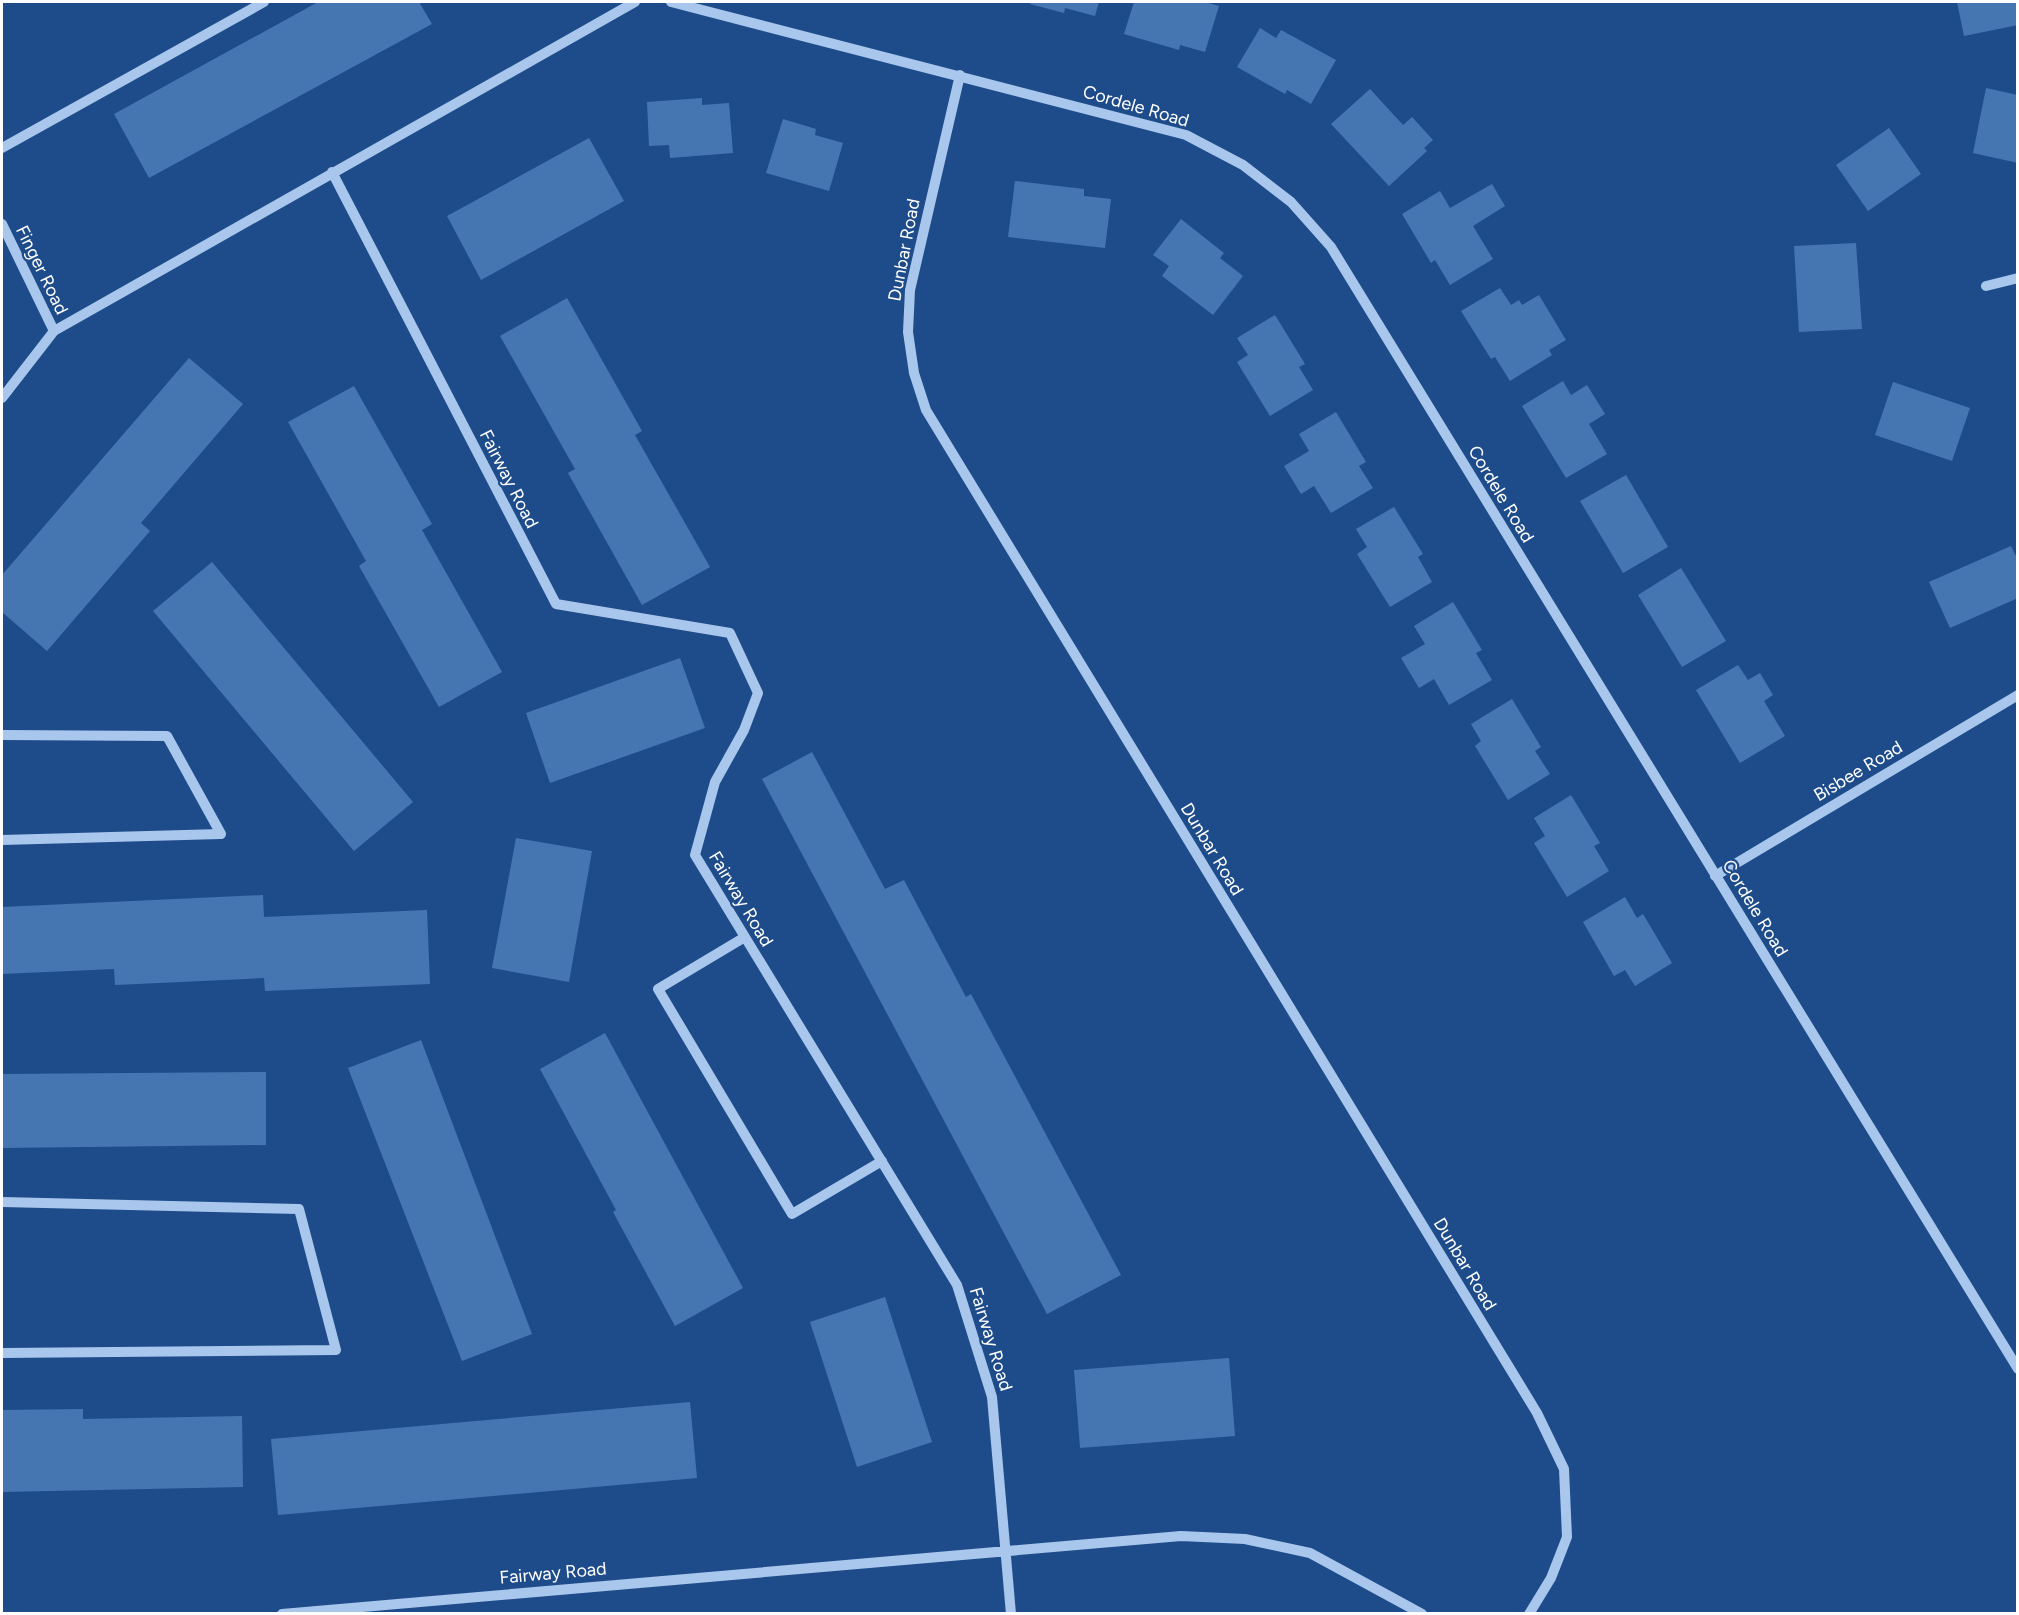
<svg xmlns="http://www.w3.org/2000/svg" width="2019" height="1615" font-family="Figtree,sans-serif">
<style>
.building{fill:#4676b2}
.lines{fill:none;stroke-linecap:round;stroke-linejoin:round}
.minor{stroke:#a9c7ec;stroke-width:10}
.labels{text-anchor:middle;stroke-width:4.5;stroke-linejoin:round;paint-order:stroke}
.street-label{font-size:18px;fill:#fff;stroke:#1e4c8b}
</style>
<rect width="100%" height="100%" fill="#1e4c8b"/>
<path class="building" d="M318 2H419L432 24 149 178 114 114Z
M1030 2H1099L1095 16 1065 8 1064 13 1030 4Z
M1134 2H1205L1219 6 1205 52 1180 45 1179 50 1124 34Z
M1957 2H2018V25L1964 36Z
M1260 28 1276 38 1281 30 1336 60 1311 104 1287 90 1285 94 1237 67Z
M1986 88 2018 95V163L1973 153Z
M1370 89 1403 125 1412 117 1433 140 1424 148 1427 151 1389 186 1331 124Z
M702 98V105L729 103 733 153 670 158 669 145 649 146 647 102Z
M783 119 816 129 815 135 843 143 829 191 766 173Z
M1889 128 1921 174 1868 211 1836 165Z
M589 138 624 201 481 280 447 216Z
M1015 181 1084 189V196L1111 199 1105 248 1008 237Z
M1492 184 1505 206 1473 226 1493 259 1450 285 1435 260 1431 263 1402 214 1440 191 1450 208Z
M1181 219 1224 253 1220 258 1243 276 1213 315 1162 276 1169 266 1153 255Z
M1856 243 1862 329 1799 332 1794 246Z
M1500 288 1511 305 1519 300 1522 305 1539 295 1566 340 1549 350 1552 355 1510 381 1495 357 1491 359 1461 311Z
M567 298 642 431 635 435 710 567 642 605 568 473 575 469 500 336Z
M1275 315 1305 364 1299 367 1313 390 1270 416 1237 362 1248 355 1237 338Z
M189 358 243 404 141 523 150 531 47 651 2 612V575Z
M1563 381 1571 395 1587 385 1605 414 1589 424 1607 454 1566 478 1522 406Z
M1893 382 1970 408 1952 461 1875 435Z
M354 386 432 524 422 530 502 672 439 707 359 566 366 561 288 422Z
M1336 412 1366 462 1359 466 1373 488 1331 513 1314 486 1301 494 1284 466 1309 451 1299 434Z
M1626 475 1668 547 1623 573 1580 501Z
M1394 507 1423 554 1418 557 1432 582 1390 607 1357 554 1367 547 1356 529Z
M2011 546 2018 560V598L1950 628 1929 582Z
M212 562 413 802 354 851 153 611Z
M1681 568 1726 641 1682 667 1638 595Z
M1453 602 1482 650 1476 653 1492 680 1449 705 1434 679 1419 688 1401 658 1425 644 1414 626Z
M680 658 705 728 550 783 526 713Z
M1738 665 1748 680 1760 673 1773 695 1764 701 1785 736 1740 763 1696 690Z
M1512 699 1541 747 1535 751 1550 774 1508 800 1475 746 1481 741 1471 724Z
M812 752 885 889 904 880 966 997 971 994 1121 1275 1047 1314 762 779Z
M1571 795 1600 843 1594 846 1609 871 1567 897 1534 843 1545 836 1534 818Z
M516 838 592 851 569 982 492 968Z
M263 895 264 917 427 910 430 984 265 991 264 978 115 985 114 969 2 974V907Z
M1625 897 1637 918 1643 914 1672 963 1635 986 1625 970 1614 976 1583 922Z
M605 1033 743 1288 675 1326 613 1212 616 1210 540 1069Z
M421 1040 532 1334 462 1361 348 1068Z
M266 1072V1145L2 1148V1074Z
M885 1297 932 1442 857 1467 810 1322Z
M1229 1358 1235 1436 1080 1448 1074 1370Z
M690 1402 697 1478 278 1515 271 1439Z
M83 1409V1419L242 1416 243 1487 2 1492V1410Z"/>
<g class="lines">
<path class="minor" d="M671 2 1186 135 1243 165 1291 202 1331 247 2018 1369
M960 75 910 290 908 332 914 373 926 410 1537 1413 1564 1469 1567 1537 1551 1578 1529 1614
M2 148 264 2
M332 172 556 604 730 633 758 693 744 730 715 782 695 855 957 1285 992 1397 1011 1614
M2 224 54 331
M1986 286 2018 278
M2 398 54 331 635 2
M2 735 167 736 221 834 2 840
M1715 876 2018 695
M745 937 658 989 792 1214 882 1161
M2 1202 299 1209 336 1350 2 1353
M282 1614 1181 1536 1245 1539 1310 1553 1422 1614"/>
</g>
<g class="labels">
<g class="street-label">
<text transform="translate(1136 106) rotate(16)" y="6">Cordele Road</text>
<text transform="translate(904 250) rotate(-79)" y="6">Dunbar Road</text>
<text transform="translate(42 270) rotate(64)" y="6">Finger Road</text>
<text transform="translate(509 479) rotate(63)" y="6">Fairway Road</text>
<text transform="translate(1501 494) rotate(59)" y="6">Cordele Road</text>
<text transform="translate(1858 771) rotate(-31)" y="6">Bisbee Road</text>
<text transform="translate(1212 849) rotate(59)" y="6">Dunbar Road</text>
<text transform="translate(741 899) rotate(59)" y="6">Fairway Road</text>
<text transform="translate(1755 908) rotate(59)" y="6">Cordele Road</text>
<text transform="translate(1465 1264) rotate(59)" y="6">Dunbar Road</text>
<text transform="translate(991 1339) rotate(73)" y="6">Fairway Road</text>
<text transform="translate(553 1573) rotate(-5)" y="6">Fairway Road</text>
</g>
</g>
<rect width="2019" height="1615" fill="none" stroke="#ffffff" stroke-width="6"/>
</svg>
